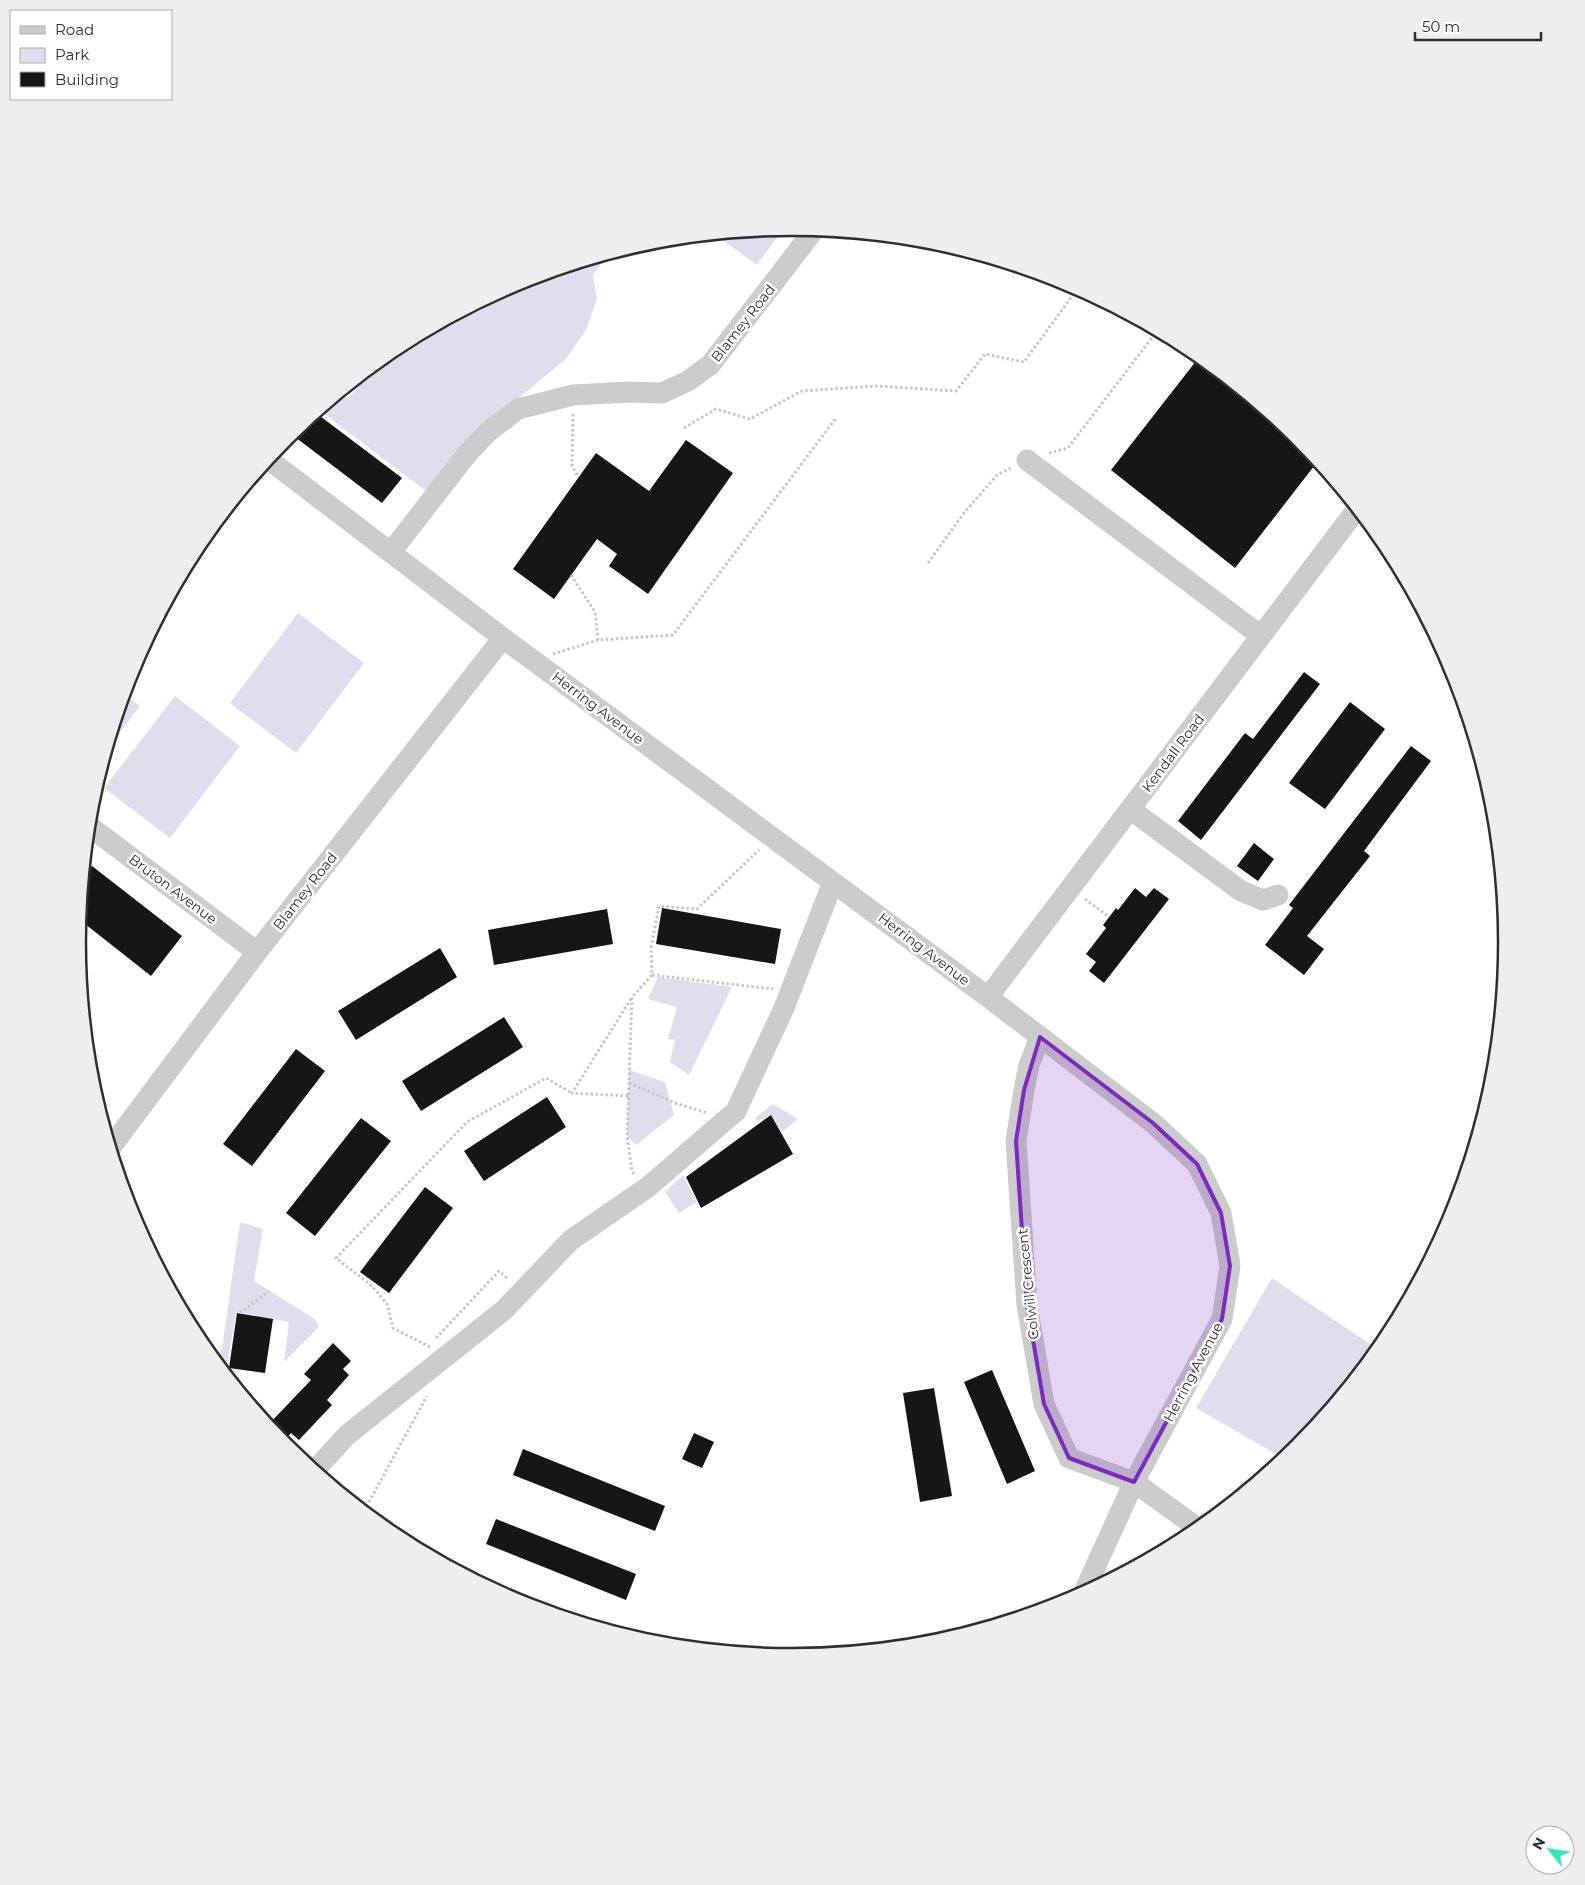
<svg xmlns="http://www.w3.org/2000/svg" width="1585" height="1885" font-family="Montserrat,sans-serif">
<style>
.green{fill:#e1dded}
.building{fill:#161616}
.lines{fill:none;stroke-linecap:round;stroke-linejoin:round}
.path{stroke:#c6c6c6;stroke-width:3;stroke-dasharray:2.5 2.5;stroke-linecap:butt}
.minor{stroke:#ccc;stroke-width:21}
.marked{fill:#7b2cbf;fill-opacity:0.2;stroke:#7b2cbf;stroke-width:4;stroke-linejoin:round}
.labels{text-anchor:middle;stroke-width:5;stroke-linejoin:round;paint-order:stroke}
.street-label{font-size:14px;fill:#2f2f2f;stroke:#fff}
.rim{fill:none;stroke:#2f2f2f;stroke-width:2.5}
</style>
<rect width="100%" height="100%" fill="#fff"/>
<path class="green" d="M784 228 757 265 715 235Z
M607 255 593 275 597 299 586 330 566 359 473 435 426 491 319 410 340 393 349 399 373 367 396 348 519 282Z
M298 613 364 663 296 753 230 703Z
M124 694 140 706 108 748Z
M175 696 240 746 170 838 104 788Z
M658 977 732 987 689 1075 670 1062 675 1040 668 1039 677 1007 648 999Z
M629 1070 665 1082 674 1115 636 1145 627 1136Z
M773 1104 798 1119 782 1132 775 1122 765 1128 762 1119 757 1121 755 1118Z
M683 1175 697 1202 679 1213 665 1192Z
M240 1222 263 1229 254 1281 315 1319 319 1327 284 1362 289 1322 236 1312 227 1367 232 1369 231 1379 215 1360 222 1349Z
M1272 1278 1379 1350 1298 1448 1284 1459 1196 1408Z"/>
<path class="building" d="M1200 356 1298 437 1318 461 1235 568 1111 470Z
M316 413 402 478 382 503 291 434Z
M686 440 733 473 648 594 609 566 617 554 597 539 554 599 513 569 596 453 649 491Z
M1304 672 1320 684 1201 840 1178 821 1245 733 1253 739Z
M1350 702 1385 729 1325 809 1289 783Z
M1411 746 1431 761 1364 851 1370 856 1307 936 1324 949 1304 975 1265 945 1293 908 1289 905Z
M1254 843 1274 859 1258 881 1237 866Z
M92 866 182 936 151 976 80 920 84 876Z
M1135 888 1146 897 1154 888 1169 899 1104 983 1089 971 1096 962 1086 954 1106 928 1103 925 1116 908 1118 910Z
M662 908 781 929 775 964 656 944Z
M607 909 613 944 494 965 488 930Z
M440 948 457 977 356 1040 338 1011Z
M504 1017 523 1047 421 1111 402 1081Z
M296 1049 325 1071 252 1166 223 1144Z
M547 1097 566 1127 484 1181 464 1151Z
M771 1115 793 1154 701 1208 686 1177Z
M361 1118 391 1141 315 1236 286 1213Z
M425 1187 453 1208 389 1293 360 1272Z
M237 1313 273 1319 265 1373 229 1368Z
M333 1343 351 1361 343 1369 349 1375 327 1400 332 1405 299 1440 291 1433 282 1443 268 1425 311 1380 304 1374Z
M992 1370 1035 1471 1007 1484 964 1382Z
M934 1388 952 1496 920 1502 903 1393Z
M694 1433 714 1442 702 1468 682 1459Z
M523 1449 665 1506 655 1531 513 1475Z
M496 1519 636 1574 626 1600 486 1544Z"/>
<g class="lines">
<path class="path" d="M573 414 572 466 578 477
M684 428 716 409 750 419 802 391 876 386 956 391 985 354 1024 362 1078 288
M1049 453 1068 448 1157 331
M928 563 964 513 997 475 1011 468
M571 575 595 612 598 640 673 635 836 418
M553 654 598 640
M1085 899 1109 917
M652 975 773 989
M629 1083 675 1103 707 1113
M628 1096 572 1093 632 997
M634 1174 632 1171 627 1136 632 997 652 975 651 948 659 906 697 909 759 850
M240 1313 269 1291
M436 1338 499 1271 508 1279
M430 1347 393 1328 387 1304 372 1286 336 1258 467 1122 546 1078 572 1093
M364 1511 427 1396"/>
<path class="minor" d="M268 459 503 638 988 997 1153 1123 1197 1164 1221 1213 1230 1266 1222 1319 1134 1482 1083 1594
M1027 460 1261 636
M391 552 467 454 488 432 518 409 573 395 629 392 662 393 688 381 711 364 814 230
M1130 809 1241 891 1263 900 1278 895
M89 826 257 952
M988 997 1357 509
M1040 1037 1029 1065 1024 1090 1016 1141 1027 1305 1044 1404 1069 1458 1134 1482 1199 1529
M111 1147 257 952 503 638
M314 1471 347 1435 504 1310 571 1240 648 1187 736 1111 784 1008 833 882"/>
</g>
<path class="marked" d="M1040 1037 1153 1123 1197 1164 1221 1213 1230 1266 1222 1319 1134 1482 1069 1458 1044 1404 1027 1305 1016 1141 1024 1090Z"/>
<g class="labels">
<g class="street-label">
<text transform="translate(743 323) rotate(-52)" y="5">Blamey Road</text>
<text transform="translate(598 708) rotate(37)" y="5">Herring Avenue</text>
<text transform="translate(1173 753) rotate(-53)" y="5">Kendall Road</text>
<text transform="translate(173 889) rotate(37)" y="5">Bruton Avenue</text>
<text transform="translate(305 891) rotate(-52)" y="5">Blamey Road</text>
<text transform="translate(924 949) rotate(37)" y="5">Herring Avenue</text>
<text transform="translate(1028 1284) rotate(-96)" y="5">Colwill Crescent</text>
<text transform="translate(1193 1372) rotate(-62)" y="5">Herring Avenue</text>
</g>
</g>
<path d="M0 0H1585V1885H0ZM86 942a706 706 0 1 1 1412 0a706 706 0 1 1-1412 0Z" fill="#eee" fill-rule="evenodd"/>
<path class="rim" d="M86 942a706 706 0 1 1 1412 0a706 706 0 1 1-1412 0Z"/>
<rect x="10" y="10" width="162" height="90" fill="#ffffff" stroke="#acacac"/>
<rect x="20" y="26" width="25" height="8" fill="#cccccc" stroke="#acacac"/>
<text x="55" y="35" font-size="15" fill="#2f2f2f">Road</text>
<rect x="20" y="48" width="25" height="15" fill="#e1dded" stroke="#acacac"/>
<text x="55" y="60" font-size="15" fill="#2f2f2f">Park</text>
<rect x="20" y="72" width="25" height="15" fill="#161616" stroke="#acacac"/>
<text x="55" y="85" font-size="15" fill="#2f2f2f">Building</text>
<g transform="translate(1550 1850) rotate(300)"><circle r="24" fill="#ffffff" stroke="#acacac"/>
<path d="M0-4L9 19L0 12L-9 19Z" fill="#2eeab7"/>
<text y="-8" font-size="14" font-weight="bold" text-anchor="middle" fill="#2f2f2f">N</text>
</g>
<path d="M1415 32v8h126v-8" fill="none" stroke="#2f2f2f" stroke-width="2.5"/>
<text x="1422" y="32" font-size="15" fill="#2f2f2f" stroke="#ffffff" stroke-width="4" paint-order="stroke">50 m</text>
</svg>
